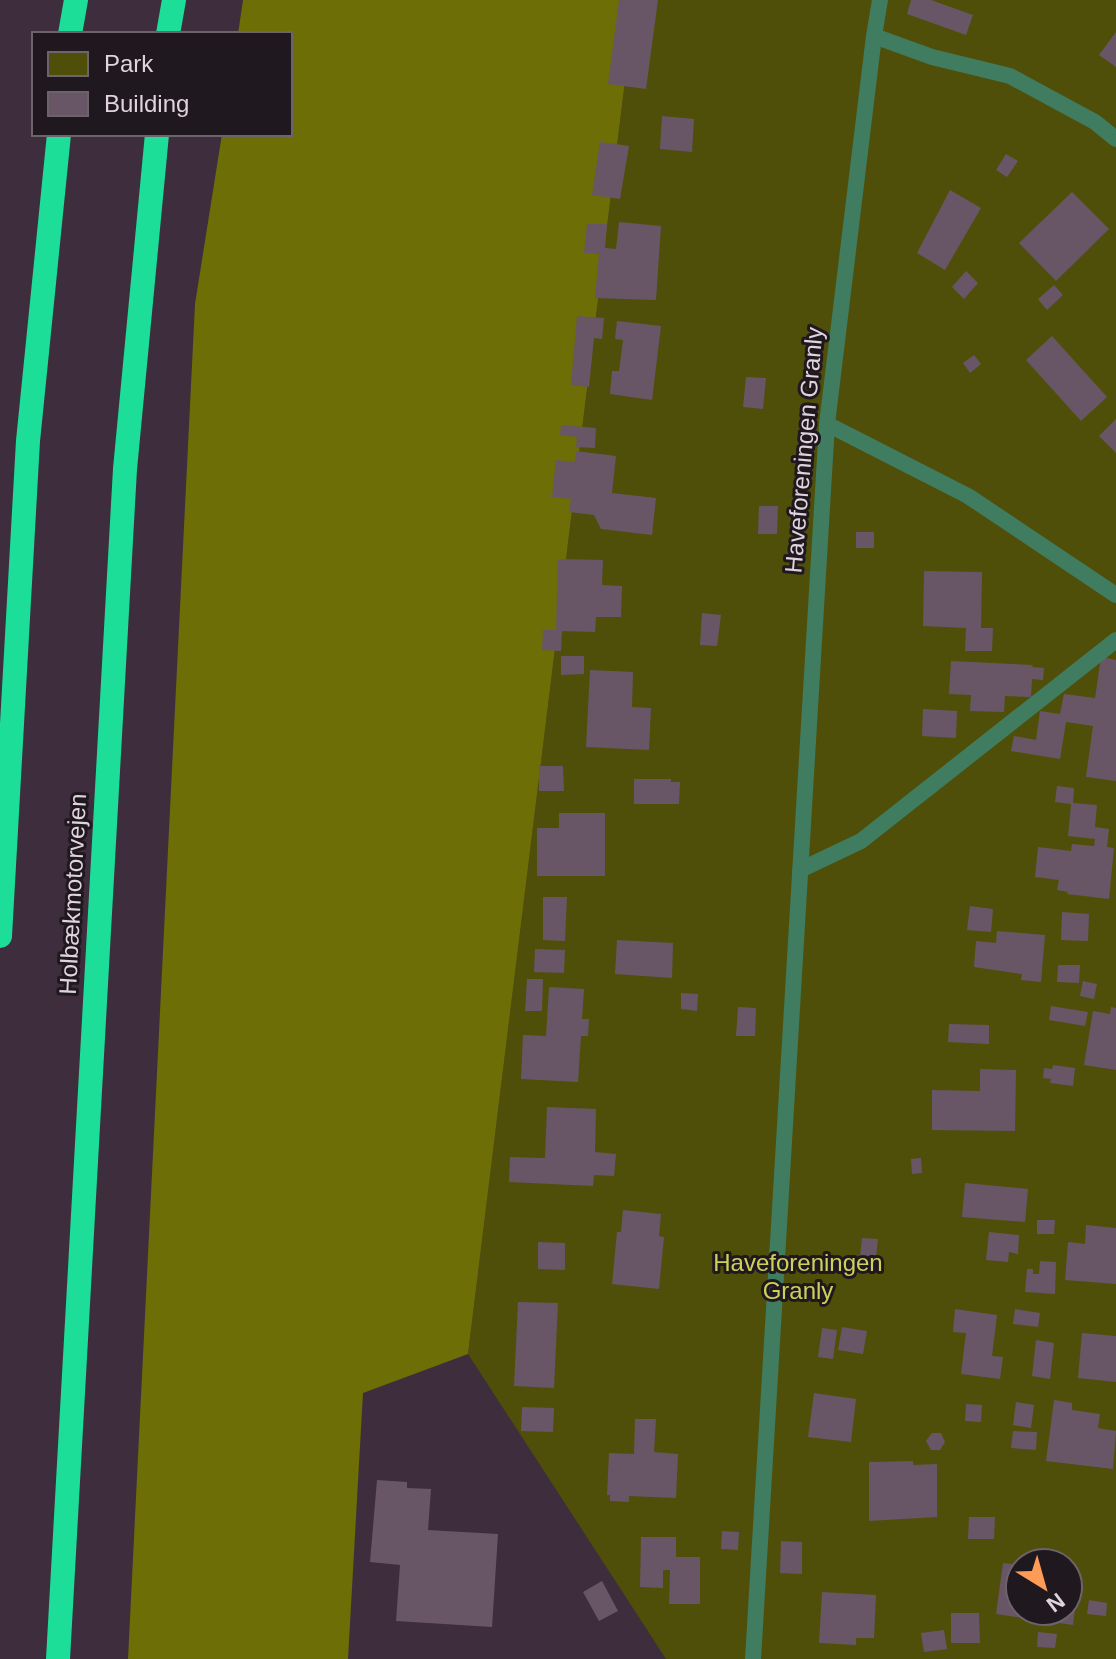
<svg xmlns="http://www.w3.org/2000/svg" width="1116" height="1659" font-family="Helvetica,sans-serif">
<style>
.green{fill:#4f4f09;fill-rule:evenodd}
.forest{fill:#6d6e05}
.building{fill:#685667}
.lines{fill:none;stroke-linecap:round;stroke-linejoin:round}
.lane{stroke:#407c5f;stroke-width:16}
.highway{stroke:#1dde99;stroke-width:24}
.labels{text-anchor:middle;stroke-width:6;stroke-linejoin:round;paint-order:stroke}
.street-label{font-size:24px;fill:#dfd4de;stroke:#20181f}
.park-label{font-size:24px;fill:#ced159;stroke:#20181f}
</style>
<rect width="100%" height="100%" fill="#3e2d3d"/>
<path class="green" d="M635 0H1116V1659H666L468 1354ZM1020 1563H1068V1611H1020Z"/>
<path class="forest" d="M243 0H635L468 1354 363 1393 348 1659H128L195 304 222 134H290V34H238Z"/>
<path class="building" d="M619 0H658L646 89 608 84Z
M911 0H931L973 15 966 35 907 14Z
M1116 32V67L1099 55Z
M662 116 694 119 692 152 660 149Z
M600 142 629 146 620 199 592 195Z
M1006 154 1018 161 1007 177 996 170Z
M950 190 981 208 945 270 917 253Z
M1072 192 1109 229 1056 281 1019 243Z
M619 222 661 226 656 300 595 298 599 254 584 253 587 224H607L605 248 616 249Z
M966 271 978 283 964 299 952 287Z
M1054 285 1063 295 1047 310 1038 299Z
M577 316 604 318 602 339 594 338 589 387 571 385Z
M617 321 661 326 652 400 610 394 612 371H619L623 340 615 339Z
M1052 336 1107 397 1081 421 1026 360Z
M974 355 981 364 970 373 963 363Z
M746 377 766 378 763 409 743 407Z
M1116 419V453L1099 436Z
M561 425 596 428 595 448 576 447 577 437 560 435Z
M576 451 616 456 612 493 656 498 652 535 601 529 594 515 569 512 571 499 552 497 556 460 575 462Z
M759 506H778L777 534H758Z
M856 532H874V548H856Z
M558 559 603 560 602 585 622 586 621 617H596L595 632 562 631 561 651 542 650 543 630H556Z
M924 571 982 572 981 628H993L992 651H965L966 628 923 626Z
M702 613 721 615 717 646 700 645Z
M561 656H584V674L561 675Z
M1101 657 1116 660V781L1086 777 1093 726 1066 722 1060 759 1011 751 1014 736 1036 740 1040 711 1060 714 1064 694 1095 698Z
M951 661 1033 665 1032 667 1044 668 1043 680 1032 679 1031 697 1005 696 1004 712 970 711 971 695 949 694Z
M590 670 633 672 632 707 651 708 649 750 586 747Z
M923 709 957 711 956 738 922 736Z
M539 766H563L564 791H539Z
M634 779H671V782H680L679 804H634Z
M1057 786 1074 788 1073 803 1097 805 1095 827 1109 829 1107 847 1114 848 1109 899 1067 894 1068 892 1057 890 1059 880 1035 877 1038 847 1071 851 1072 844 1094 846 1095 839 1068 836 1071 804 1055 802Z
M559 813H605V876H537V828H559Z
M543 897H567L565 941 543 940Z
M970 906 993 909 991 932 967 930Z
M1062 912 1089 914 1088 941 1061 940Z
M997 931 1045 935 1041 982 1021 980 1022 974 974 967 976 941 996 943Z
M617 940 673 943 672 978 615 974Z
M535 949 565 950 564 973 534 972Z
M1058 965H1080L1079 983 1057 982Z
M527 979H543L542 1011H525Z
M1083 981 1097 984 1094 999 1080 996Z
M549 987 584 989 582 1019H589L588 1036H581L578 1082 521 1079 523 1035 546 1036Z
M681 993 698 994 697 1011 681 1009Z
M1051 1006 1088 1012 1085 1026 1049 1020Z
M738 1007 756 1008 755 1036H736Z
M1111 1007 1116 1008V1070L1084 1065 1093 1011 1110 1014Z
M949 1024 989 1025V1044L948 1042Z
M1053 1065 1075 1068 1073 1086 1050 1083 1051 1079 1043 1078 1044 1068 1052 1069Z
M980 1069 1016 1070 1015 1131 932 1130V1090L980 1091Z
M547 1107 596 1109 595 1152 616 1154 614 1176 594 1175 593 1186 509 1182 510 1157 545 1158Z
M921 1158 922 1173 912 1174 911 1159Z
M965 1183 1028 1189 1025 1222 962 1217Z
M623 1210 661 1214 659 1236 664 1237 659 1289 612 1284 617 1232H621Z
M1037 1220H1055L1054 1234H1037Z
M1086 1225 1116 1228V1284L1065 1280 1068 1242 1085 1244Z
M989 1232 1019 1235 1018 1254 1009 1252 1008 1262 986 1260Z
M862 1238 878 1239 876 1258 860 1257Z
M538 1242 565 1243V1270L538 1269Z
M1040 1261 1056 1262 1055 1294 1025 1292 1027 1269H1033V1274H1039Z
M518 1302 558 1303 554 1388 514 1386Z
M955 1309 997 1315 992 1356 1003 1357 1000 1379 961 1374 966 1333 953 1332Z
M1015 1309 1040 1313 1038 1327 1013 1324Z
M842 1327 867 1331 863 1354 838 1350Z
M822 1328 837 1330 833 1359 818 1357Z
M1082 1333 1116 1336V1382L1078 1378Z
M1036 1340 1054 1343 1050 1379 1032 1376Z
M814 1393 856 1399 851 1442 808 1437Z
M1054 1400 1072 1403V1410L1100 1414 1098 1428 1116 1431 1113 1469 1046 1461Z
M1016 1402 1034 1405 1031 1428 1013 1425Z
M966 1404 982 1405 981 1422 965 1421Z
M522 1407 554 1408 553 1432 521 1431Z
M635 1419H656L654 1452 678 1454 676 1498 629 1496V1502L610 1501V1495H607L609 1453 634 1454Z
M1013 1431 1037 1432 1036 1450 1011 1448Z
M932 1433H941L945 1442 940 1450H931L926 1441Z
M913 1461V1465L937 1464V1517L869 1521V1462Z
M377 1480 407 1482V1488L431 1489 428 1530 498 1534 492 1627 396 1621 400 1565 370 1562Z
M969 1517H995L994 1539H968Z
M722 1531 739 1532 738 1550 721 1549Z
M641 1537H676V1557H700V1604H669L670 1570H663V1588L640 1587Z
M781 1541 802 1542V1574L780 1573Z
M1003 1563 1020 1565V1611H1068V1592L1077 1593 1073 1625 996 1614Z
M602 1581 618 1611 599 1621 583 1592Z
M822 1592 876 1595 874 1638H856V1645L819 1643Z
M1089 1600 1107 1603 1106 1616 1087 1614Z
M951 1613H979L980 1643H951Z
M944 1630 947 1649 924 1652 921 1633Z
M1038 1632 1057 1634 1055 1648 1037 1647Z"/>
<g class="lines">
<path class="lane" d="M874 36 932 57 1010 76 1095 122 1116 139
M827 424 968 496 1116 595
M800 870 861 841 1116 640
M753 1659 827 424 874 36 880 0"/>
<path class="highway" d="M70 34 76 0
M168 34 174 0
M0 936 28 441 59 134
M58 1659 125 469 157 134"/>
</g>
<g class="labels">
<g class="street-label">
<text transform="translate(804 450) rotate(-85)" y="8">Haveforeningen Granly</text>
<text transform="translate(73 894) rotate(-87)" y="8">Holbækmotorvejen</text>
</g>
<g class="park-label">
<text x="798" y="1271">Haveforeningen<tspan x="798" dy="28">Granly</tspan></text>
</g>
</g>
<rect x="32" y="32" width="260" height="104" fill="#20181f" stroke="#6c636b" stroke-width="2"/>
<rect x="48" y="52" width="40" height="24" fill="#4f4f09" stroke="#6c636b" stroke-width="2"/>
<text x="104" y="72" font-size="24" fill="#dfd4de">Park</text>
<rect x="48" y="92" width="40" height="24" fill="#685667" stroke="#6c636b" stroke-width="2"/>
<text x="104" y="112" font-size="24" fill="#dfd4de">Building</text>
<g transform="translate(1044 1587) rotate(143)"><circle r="38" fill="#20181f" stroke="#6c636b" stroke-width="2"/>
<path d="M0-6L14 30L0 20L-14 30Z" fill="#fd9c56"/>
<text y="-12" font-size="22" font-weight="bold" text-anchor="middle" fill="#dfd4de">N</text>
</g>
</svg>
